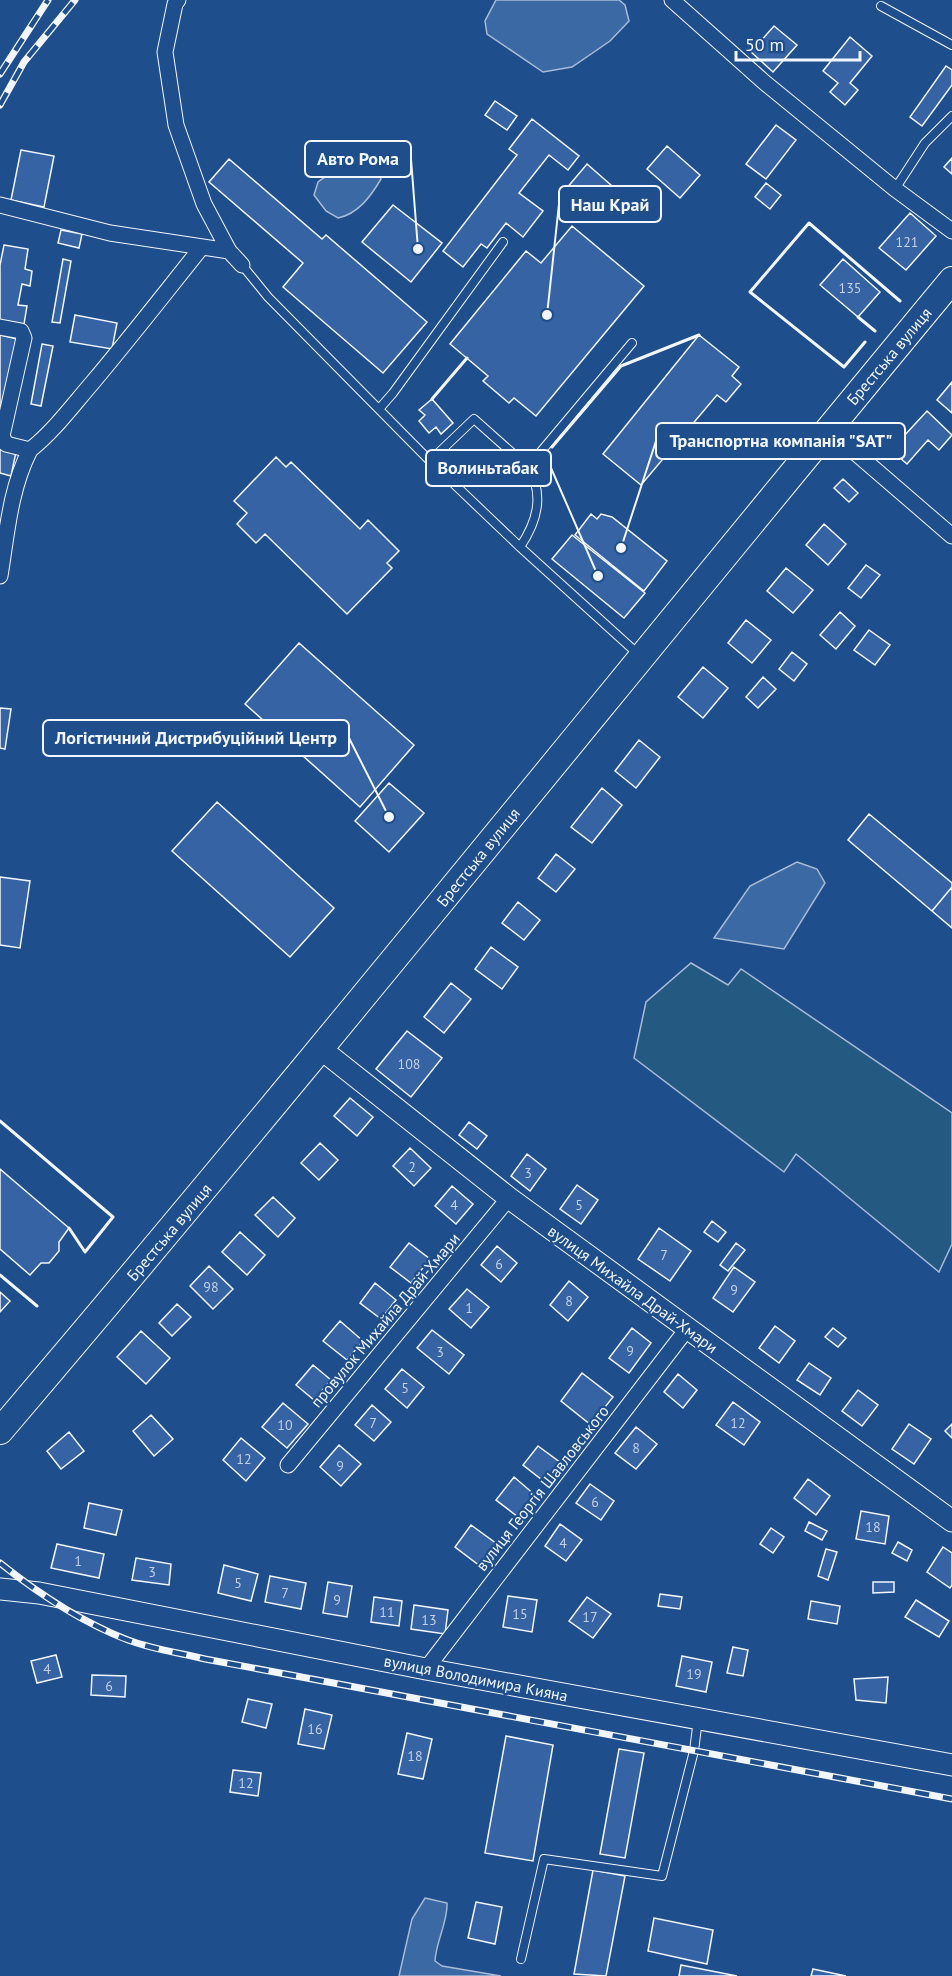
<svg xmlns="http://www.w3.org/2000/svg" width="952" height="1976" font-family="'PT Sans',sans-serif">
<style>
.green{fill:#245a82;stroke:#a8bbd7;stroke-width:1.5}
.water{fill:#3b69a3;stroke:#a8bbd7;stroke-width:1.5}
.building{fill:#3563a3;stroke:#f2f6ff;stroke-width:1.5}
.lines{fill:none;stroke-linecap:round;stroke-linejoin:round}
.service-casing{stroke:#f2f6ff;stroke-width:10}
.minor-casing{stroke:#f2f6ff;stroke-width:17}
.secondary-casing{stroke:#f2f6ff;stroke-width:23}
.trunk-casing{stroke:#f2f6ff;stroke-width:28}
.service{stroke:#1f4e8c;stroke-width:8}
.minor{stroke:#1f4e8c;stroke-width:15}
.secondary{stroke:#1f4e8c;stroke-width:21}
.trunk{stroke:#1f4e8c;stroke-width:26}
.rail-casing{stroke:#f2f6ff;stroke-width:7}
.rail{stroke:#1f4e8c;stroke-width:4.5;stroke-dasharray:14;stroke-linecap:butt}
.wall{stroke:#f2f6ff;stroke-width:3}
.labels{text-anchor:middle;stroke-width:4.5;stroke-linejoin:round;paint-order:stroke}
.number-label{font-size:14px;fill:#c3d1e8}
.street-label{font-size:16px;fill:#f2f6ff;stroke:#1f4e8c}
.leader{fill:none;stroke:#f2f6ff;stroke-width:2}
.callout-dot{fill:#f2f6ff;stroke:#1f4e8c;stroke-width:2}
.callout{fill:#1f4e8c;stroke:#f2f6ff;stroke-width:2}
.callout-label{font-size:18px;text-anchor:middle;font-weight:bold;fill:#f2f6ff}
</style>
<rect width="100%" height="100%" fill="#1f4e8c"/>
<path class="green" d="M691 963 728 985 741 969 952 1113V1244L939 1272 796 1154 784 1172 634 1058 646 1002Z"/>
<path class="water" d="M496 0H619L625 5 629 21 610 41 572 67 543 72 487 34 485 21Z
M362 155C374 160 378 166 381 179 371 196 358 214 338 218L326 211 314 195 318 182C332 172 346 161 362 155Z
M797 862 817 869 825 883 784 949 714 938 750 886Z
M425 1898 447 1903C448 1922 436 1941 435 1961L442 1966 501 1976H399L412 1919Z"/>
<path class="building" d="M774 26 797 45 773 72 751 52Z
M850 37 872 56 850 83 858 90 845 105 830 92 838 83 823 71Z
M946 66 952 70V85L922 126 910 117Z
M495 101 517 116 507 130 485 115Z
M532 119 579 156 568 170 549 155 519 193 543 211 523 237 506 223 487 248 481 244 463 267 443 251 517 155 509 149Z
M776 125 796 140 766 179 746 164Z
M667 146 700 175 680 198 647 169Z
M21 150 54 156 44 207 11 200Z
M952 158V174L944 167Z
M229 159 322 239 326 235 427 322 383 373 283 287 303 263 209 182Z
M587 164 619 192 598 217 566 189Z
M766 183 781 195 770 209 755 197Z
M393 205 442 243 411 282 362 242Z
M910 213 936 236 906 270 879 248Z
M572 226 644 286 536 416 514 398 509 403 483 381 488 376 450 344 526 251 541 263Z
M61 230 82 234 79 248 58 243Z
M4 245 28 249 25 269 32 271 30 286 22 284 18 305 27 306 24 324 0 320V265Z
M63 259 71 261 60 323 52 322Z
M843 259 880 292 858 317 820 285Z
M75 315 117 323 112 349 70 342Z
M0 335 17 339 0 417Z
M699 335 739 367 732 376 741 384 726 402 717 395 641 485 603 454Z
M42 344 53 346 41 406 31 404Z
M952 382V413L937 400Z
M432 399 453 423 441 434 436 427 429 433 419 421 425 415 419 410Z
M927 411 952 435 939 450 928 440 907 464 891 450Z
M0 449 16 452 11 476 0 473Z
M276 457 286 467 291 462 360 529 368 520 399 551 387 563 392 568 347 614 265 534 256 543 237 524 247 513 234 501Z
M843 479 858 493 849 502 834 488Z
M591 514 597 519 601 514 612 517 667 561 644 591 575 535Z
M824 524 846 544 828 565 806 545Z
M572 535 645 593 624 618 552 559Z
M866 565 880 575 861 598 848 588Z
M786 568 813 590 793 613 767 591Z
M840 612 855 626 836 649 820 635Z
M746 620 771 640 752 663 728 643Z
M869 630 890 645 875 665 854 650Z
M299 643 414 745 360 807 245 704Z
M792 652 807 664 794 681 779 669Z
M703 667 728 688 703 718 678 697Z
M763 677 776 689 758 708 746 697Z
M0 708 11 709 5 749 0 748Z
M639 740 660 757 636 788 615 771Z
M389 783 424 813 389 852 355 821Z
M602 788 622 805 592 843 571 827Z
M217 802 334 908 290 957 172 851Z
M869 814 952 883V887L932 911 848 840Z
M556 854 575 869 556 892 538 878Z
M0 877 30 881 20 948 0 945Z
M952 887V928L932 911Z
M518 902 540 920 524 940 502 923Z
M491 947 518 967 502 989 475 969Z
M451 983 471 999 444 1033 424 1017Z
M407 1031 442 1058 411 1097 376 1069Z
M350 1098 373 1117 357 1136 334 1116Z
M469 1122 487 1136 477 1149 459 1135Z
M320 1143 338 1160 319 1180 301 1163Z
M410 1148 431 1168 414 1186 393 1166Z
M527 1154 546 1169 530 1191 511 1176Z
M0 1169 69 1228 59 1242V1251L49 1263H41L30 1275 0 1249Z
M577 1185 598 1200 581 1224 560 1209Z
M452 1186 473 1204 456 1224 435 1206Z
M273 1197 295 1218 278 1237 255 1215Z
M712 1221 726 1232 718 1242 704 1232Z
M659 1228 691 1251 670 1281 638 1259Z
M240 1232 265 1255 247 1275 222 1252Z
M409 1243 430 1259 411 1283 390 1267Z
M736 1243 745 1250 728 1271 720 1265Z
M497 1246 517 1263 501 1282 481 1265Z
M209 1266 233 1289 213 1309 190 1286Z
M734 1267 755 1282 733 1312 713 1298Z
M569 1281 588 1297 568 1321 550 1305Z
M375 1283 396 1300 381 1319 360 1303Z
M467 1289 489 1307 471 1328 449 1309Z
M0 1292 10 1301 0 1312Z
M177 1304 191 1317 172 1336 159 1323Z
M340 1321 363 1341 347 1360 323 1341Z
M775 1326 795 1341 779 1363 759 1348Z
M632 1328 651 1343 629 1373 609 1358Z
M833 1328 846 1338 838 1347 825 1337Z
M432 1330 464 1355 449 1374 417 1348Z
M141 1331 170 1358 146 1384 117 1357Z
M809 1363 831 1378 820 1395 797 1380Z
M313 1365 331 1380 314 1400 296 1385Z
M402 1369 424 1387 407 1408 385 1389Z
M582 1373 613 1397 591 1425 561 1401Z
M678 1374 697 1390 683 1408 664 1392Z
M858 1390 878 1405 862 1426 842 1411Z
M733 1402 760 1422 744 1445 716 1425Z
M283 1403 308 1424 287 1448 262 1427Z
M372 1405 391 1422 374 1441 355 1425Z
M151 1415 173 1439 154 1456 133 1431Z
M909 1424 931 1439 914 1464 892 1449Z
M952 1424V1438L945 1431Z
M636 1427 657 1444 636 1469 615 1453Z
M69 1432 84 1451 61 1469 47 1451Z
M241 1438 265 1458 246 1481 223 1460Z
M339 1445 361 1464 341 1486 320 1467Z
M538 1446 561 1463 546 1483 523 1465Z
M514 1477 535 1495 518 1517 496 1500Z
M808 1479 830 1496 816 1515 794 1498Z
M590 1484 614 1501 601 1520 576 1503Z
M89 1503 122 1510 116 1535 84 1528Z
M861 1511 889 1516 885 1544 856 1539Z
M809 1522 827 1531 822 1540 805 1531Z
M560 1524 582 1540 566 1561 545 1546Z
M471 1525 497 1544 480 1566 455 1547Z
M771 1528 784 1537 773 1553 760 1544Z
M898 1542 912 1550 907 1561 892 1553Z
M57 1544 104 1554 99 1578 51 1568Z
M943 1547 952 1553V1585L950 1588 927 1572Z
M826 1549 837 1552 828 1580 818 1576Z
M136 1558 171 1564 169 1585 132 1580Z
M224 1565 258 1574 251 1601 218 1593Z
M270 1576 306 1583 301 1609 265 1602Z
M328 1582 352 1586 347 1617 323 1613Z
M873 1582H894V1592L873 1593Z
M660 1594 682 1597 680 1609 658 1606Z
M508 1596 537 1600 532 1632 503 1627Z
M374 1597 402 1601 399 1626 371 1622Z
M587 1597 611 1614 593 1638 569 1621Z
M916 1600 949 1621 939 1637 905 1617Z
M811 1601 840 1606 837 1624 808 1619Z
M414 1605 448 1610 445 1634 411 1629Z
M733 1647 748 1650 743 1676 727 1673Z
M56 1655 62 1677 37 1683 31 1661Z
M682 1656 712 1662 706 1692 676 1686Z
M92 1675 126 1676 125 1697 91 1695Z
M888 1677 886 1703 856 1700 854 1679Z
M248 1699 272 1704 266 1728 242 1722Z
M305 1709 332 1715 324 1749 298 1744Z
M407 1733 432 1739 423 1779 398 1774Z
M506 1736 553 1745 533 1861 485 1853Z
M619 1749 644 1753 625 1858 600 1854Z
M233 1770 261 1773 258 1796 230 1792Z
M593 1870 625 1876 606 1976 574 1974Z
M476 1902 502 1907 495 1944 468 1938Z
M654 1918 713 1930 707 1964 648 1951Z
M681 1965 737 1976H679Z
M813 1969 846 1976H811Z"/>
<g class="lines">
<g class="service-casing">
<path id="service" d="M881 6 952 45
M895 189 925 143 952 116
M242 265 268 297 430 461 520 547
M632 343 528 467C545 495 537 522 520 547L638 654
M379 409 393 393 503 242
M430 461 474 419 528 467
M521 1959 544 1859 662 1876 694 1751 698 1719"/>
</g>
<g class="minor-casing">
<path id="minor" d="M178 0 175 4 165 52 176 125 204 204 229 251
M672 0 764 82 895 189 952 231
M0 205 110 233 229 251 242 265
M0 327 21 331 24 338 2 436 6 444 30 450C10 489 7 533 0 576
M828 429 952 536
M30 450C54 431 73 405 93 382 130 338 165 293 201 248
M288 1465 509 1198
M426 1669 687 1329"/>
</g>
<g class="secondary-casing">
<path id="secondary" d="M321 1049 509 1198 952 1521
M0 1589 39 1593 426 1669 952 1765"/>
</g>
<g class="trunk-casing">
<path id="trunk" d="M0 1431C323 1052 634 663 952 280"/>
</g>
<use href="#service" class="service"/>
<use href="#minor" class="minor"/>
<use href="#secondary" class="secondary"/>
<use href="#trunk" class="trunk"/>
<g class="rail-casing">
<path id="rail" d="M0 74 48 0
M0 105 24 62 75 0
M0 1563C39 1594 81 1622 128 1640 152 1649 180 1653 205 1659L952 1799"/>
</g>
<use href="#rail" class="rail"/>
<path class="wall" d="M858 317 875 331
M865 342 844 367 750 292 809 223 900 301
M432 399 467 358
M552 447 621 366 699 335
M0 1121 113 1217 85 1252 69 1228
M0 1275 37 1306"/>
</g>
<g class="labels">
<g class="number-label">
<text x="907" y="247">121</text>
<text x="850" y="293">135</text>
<text x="409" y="1069">108</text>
<text x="412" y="1172">2</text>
<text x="528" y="1178">3</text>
<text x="454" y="1210">4</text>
<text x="579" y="1210">5</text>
<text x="664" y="1260">7</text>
<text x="499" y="1269">6</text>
<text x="211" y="1292">98</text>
<text x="734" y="1295">9</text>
<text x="569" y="1306">8</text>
<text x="469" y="1313">1</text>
<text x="630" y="1356">9</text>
<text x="440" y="1357">3</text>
<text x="405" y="1393">5</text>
<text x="373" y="1428">7</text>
<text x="738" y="1428">12</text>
<text x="285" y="1430">10</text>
<text x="636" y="1453">8</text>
<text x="244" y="1464">12</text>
<text x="340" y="1471">9</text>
<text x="595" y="1507">6</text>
<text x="873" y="1532">18</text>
<text x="563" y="1548">4</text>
<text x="78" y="1566">1</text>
<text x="152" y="1577">3</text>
<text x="238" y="1588">5</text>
<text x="285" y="1598">7</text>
<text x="337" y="1605">9</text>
<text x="387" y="1617">11</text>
<text x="520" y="1619">15</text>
<text x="590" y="1622">17</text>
<text x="429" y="1625">13</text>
<text x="47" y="1674">4</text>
<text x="694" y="1679">19</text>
<text x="109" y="1691">6</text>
<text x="315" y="1734">16</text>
<text x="415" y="1761">18</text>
<text x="246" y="1788">12</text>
</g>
<g class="street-label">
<text transform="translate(889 356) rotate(-50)" y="6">Брестська вулиця</text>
<text transform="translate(478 857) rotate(-51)" y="6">Брестська вулиця</text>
<text transform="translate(169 1232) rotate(-50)" y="6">Брестська вулиця</text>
<text transform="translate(633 1289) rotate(36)" y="6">вулиця Михайла Драй-Хмари</text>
<text transform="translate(385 1320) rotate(-50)" y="6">провулок Михайла Драй-Хмари</text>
<text transform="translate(542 1488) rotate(-52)" y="6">вулиця Георгія Шавловського</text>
<text transform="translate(476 1678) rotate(11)" y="6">вулиця Володимира Кияна</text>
</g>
</g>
<path class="leader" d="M418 249L411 159M547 315L559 204M621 548L656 441M598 576L551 468M389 817L349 738"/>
<g class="callout-dot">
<circle cx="418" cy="249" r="6"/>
<circle cx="547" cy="315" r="6"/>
<circle cx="621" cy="548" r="6"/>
<circle cx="598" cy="576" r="6"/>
<circle cx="389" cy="817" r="6"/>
</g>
<g class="callout">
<rect x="305" y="141" width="106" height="36" rx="6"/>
<rect x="559" y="186" width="102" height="36" rx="6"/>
<rect x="656" y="423" width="249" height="36" rx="6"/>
<rect x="426" y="450" width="125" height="36" rx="6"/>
<rect x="43" y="720" width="306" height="36" rx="6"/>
</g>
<g class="callout-label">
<text x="358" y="165">Авто Рома</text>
<text x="610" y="211">Наш Край</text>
<text x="781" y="447">Транспортна компанія "SAT"</text>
<text x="488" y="474">Волиньтабак</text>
<text x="196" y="744">Логістичний Дистрибуційний Центр</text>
</g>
<path d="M736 51v9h124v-9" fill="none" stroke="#f2f6ff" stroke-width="3"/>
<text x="745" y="51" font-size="18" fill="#f2f6ff" stroke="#1f4e8c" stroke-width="4.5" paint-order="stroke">50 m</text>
</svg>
